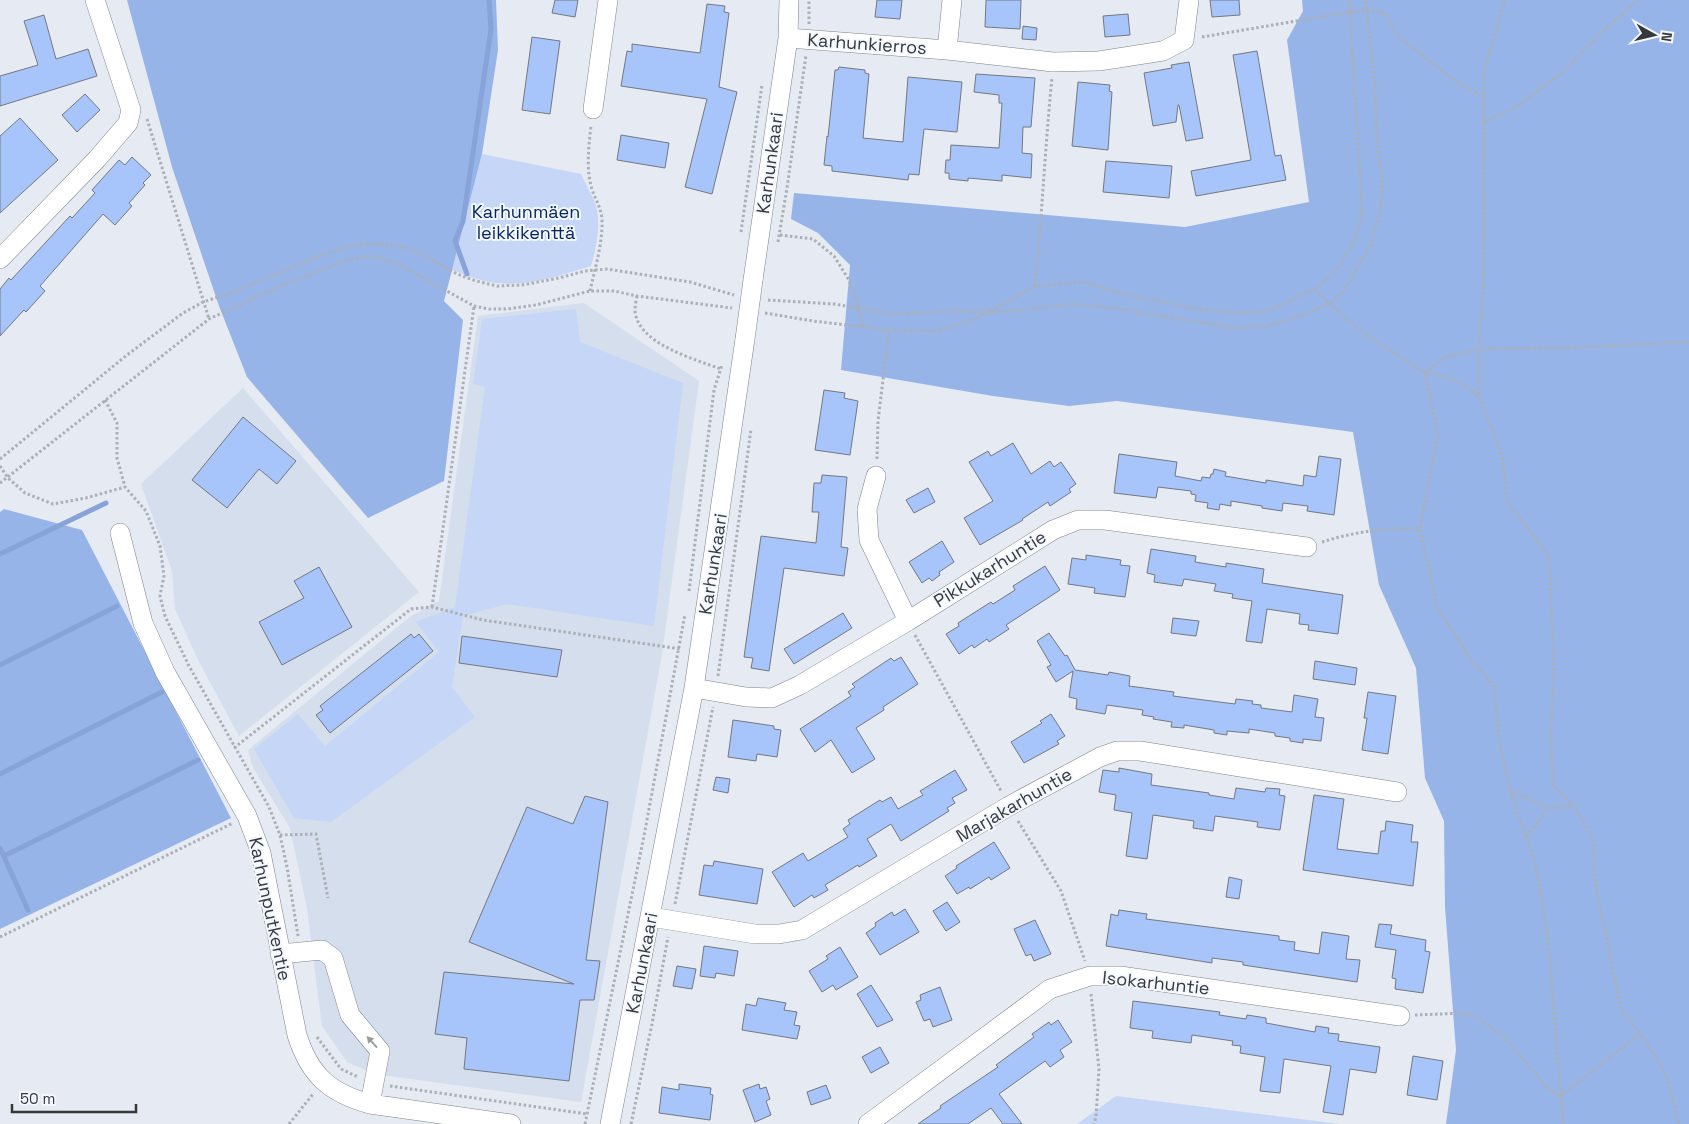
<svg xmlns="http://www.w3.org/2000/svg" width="1689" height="1124" font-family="'Space Grotesk',sans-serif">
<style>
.built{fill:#d5deec}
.green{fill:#c5d6f6}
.forest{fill:#97b4e9}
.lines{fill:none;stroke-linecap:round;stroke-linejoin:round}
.stream{stroke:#87a3d8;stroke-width:5}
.building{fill:#a7c5fb;stroke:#747880}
.minor-casing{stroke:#7e838b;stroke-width:20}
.path{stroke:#abafb6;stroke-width:3;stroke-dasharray:2.5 2.5;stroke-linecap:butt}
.minor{stroke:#fff;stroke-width:19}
.minor-bridge-casing{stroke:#7e838b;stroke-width:20;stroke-linecap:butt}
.minor-bridge{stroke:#fff;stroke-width:19}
.oneway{fill:#9a9c9e}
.labels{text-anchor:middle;stroke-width:4;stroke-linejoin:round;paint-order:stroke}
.street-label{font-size:18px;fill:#36383c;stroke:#f3f7fe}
.park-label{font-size:18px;fill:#062561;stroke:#f3f7fe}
</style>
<rect width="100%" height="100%" fill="#e5eaf3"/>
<path class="built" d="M584 303 699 381 662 654 581 1102 374 1074 347 1062 322 1026 307 908 290 828 253 768 248 750 411 616 439 601 478 316Z
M243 388 419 592 239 736 198 660 175 609 172 571 141 484Z"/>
<path class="green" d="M482 154 581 174C585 183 591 193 595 203 602 219 596 250 591 266 561 275 529 287 497 283 482 282 467 275 452 270Z
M576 309 580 342 683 383 654 626 507 604 463 616 452 687 475 717 331 822 294 818 254 749 298 714 325 746 439 652 416 622 455 607 485 387 473 384 482 319Z
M1116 1096 1340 1124H1077Z"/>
<path class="forest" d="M127 0H496L498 50 482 154 444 301 463 320 444 481 368 518 247 377 219 306 172 167Z
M1302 0H1689V1124H1446L1456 1050 1445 907 1444 821 1425 778 1416 668 1379 585 1353 432 1117 401 1069 406 993 396 841 370 850 265 818 233 791 219 794 193 1185 227 1309 202 1287 40 1303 11Z
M4 509 82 530 231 818 0 929V512Z"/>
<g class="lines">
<path class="stream" d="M467 274 455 241 463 221 491 29 489 0
M0 554 106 503
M0 665 117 606
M0 774 162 692
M0 848 28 910
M4 856 198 760"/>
</g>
<path class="building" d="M555 0H578L575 17 552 13Z
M877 0H902L900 19 875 17Z
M986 0H1021L1020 29 985 27Z
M1210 0H1239L1240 15 1212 17Z
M707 4 725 6 724 12 729 13 719 87 737 92 712 194 685 187 707 99 621 86 627 51 632 52V44L700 53Z
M1128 14 1130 35 1105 37 1103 16Z
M44 15 56 59 88 49 97 76 0 106V76L38 65 24 21Z
M1023 26 1037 28 1036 40 1022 39Z
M532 37 560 41 550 114 522 110Z
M1257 51 1275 156 1281 155 1286 180 1196 196 1191 171 1251 160 1233 55Z
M1189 62 1203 138 1186 141 1179 105H1178L1176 122 1153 126 1144 73 1172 68 1171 65Z
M839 67 865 70V73L869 74 863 138 903 142 908 77 962 82 957 132 924 129 919 175 909 174 908 180 832 171V166L824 165 827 136 828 137 835 70H838Z
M976 74 1035 78 1031 127H1023L1022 153 1032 154 1031 178 1002 175V181L968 178V181L949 179V173H945L946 160H950L951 145 999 148 1002 103H999V95L974 92Z
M1078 82 1110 85 1109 91 1112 92 1108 150 1072 146Z
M85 94 100 110 77 132 62 115Z
M20 118 58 160 0 213V136Z
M621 135 669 143 665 168 617 160Z
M132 157 151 175 143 183 145 185 129 203 132 206 115 225 103 214 40 286 45 291 26 312 24 310 0 336V289L9 278 11 280 70 216 72 218 95 193 92 190 119 160 125 165Z
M1106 161 1172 166 1169 198 1103 192Z
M824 390 845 393 844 398 858 401 850 455 815 450Z
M243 417 296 461 277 484 259 469 227 508 192 480Z
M1013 443 1031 474 1050 461 1054 467 1061 462 1076 484 1069 489 1071 492 1050 506 1048 502 1022 519 1023 520 980 545 964 518 993 501 969 462 988 451 991 456Z
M1119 454 1177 462 1175 476 1201 481 1202 477 1210 478 1211 474H1213L1214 469 1226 472 1225 476 1266 483V480L1303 486 1304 475 1316 477 1319 456 1341 459 1334 515 1307 511 1308 506 1283 503 1282 511 1262 508V506L1231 501V506L1220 504 1219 510 1207 508 1208 503 1195 501 1196 495 1191 494V491L1158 487 1156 498 1114 493Z
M822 475 847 477 841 547 848 548 844 576 784 568 769 671 751 668 753 658 744 657 761 536 816 543 819 512H812L814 483H821Z
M928 488 935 502 914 513 906 500Z
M942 541 954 562 939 572 940 575 932 581 929 578 922 583 909 562Z
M1151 549 1196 556 1195 562 1226 567V563L1264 569 1262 583 1343 595 1338 634 1308 630 1309 625 1299 624 1300 614 1267 609 1262 643 1246 641 1252 601 1232 598 1233 594 1214 591 1216 584 1184 579 1182 586 1154 582 1155 575 1147 573Z
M1086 555 1121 560 1120 565 1130 566 1125 597 1094 593 1095 588 1068 584 1072 558 1086 560Z
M1045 566 1060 590 1006 625 1009 629 989 642 987 639 974 648 972 645 959 654 946 634 959 626 958 623 991 602 993 604 1015 590 1013 586Z
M319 567 352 627 282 665 259 622 304 598 294 581Z
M843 613 852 628 794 664 784 649Z
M1173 618 1199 621 1196 636 1171 633Z
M1049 633 1065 656 1067 655 1075 670 1108 675 1109 672 1130 676 1129 686 1174 692 1173 696 1235 704 1236 699 1253 701 1252 704 1261 705V708L1292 712 1294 695 1318 699 1315 717 1324 718 1321 741 1303 739V743L1290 741V738L1275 736V733L1249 729V733L1227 731V735L1214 733V730L1184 725V728L1171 727 1172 722 1153 719 1154 717 1142 715 1143 710 1107 705 1105 714 1076 709 1077 699 1069 697 1073 671 1056 682 1047 667 1051 665 1037 641Z
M411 634 414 638 419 634 433 651 330 733 316 715 323 710 320 706Z
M462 636 562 650 557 677 459 663Z
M901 657 918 684 883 707 884 710 856 728 875 759 852 773 831 740 815 752 800 729 851 696 848 692 855 687 852 684 891 658 894 661Z
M1315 661 1357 668 1355 685 1313 679Z
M1368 692 1396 696 1388 754 1362 750 1367 718H1364Z
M1051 714 1065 736 1057 741 1059 744 1024 763 1011 742 1042 723 1040 721Z
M733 720 774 726V729L781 730 777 757 757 754 756 761 728 757Z
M1119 768 1152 774 1151 785 1209 793V795L1234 799 1236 788 1265 792 1266 788 1280 789 1279 795 1285 796 1280 830 1257 827 1258 822 1215 816 1213 831 1193 828 1194 821 1153 815 1147 859 1126 856 1132 813 1114 810 1116 795 1099 792 1103 770 1119 772Z
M955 770 967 790 952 798 955 803 947 808 949 811 901 841 891 824 867 839 877 856 859 867 858 865 825 885 828 890 814 898 812 895 794 907 772 872 803 853 808 861 848 837 843 829 850 824 848 820 880 800 882 802 891 797 898 809 923 795 920 791Z
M716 777 730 779 728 793 713 790Z
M1314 795 1344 799 1337 849 1378 854 1381 831H1385L1386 821 1413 825 1411 842H1418L1413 886 1303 870Z
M585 796 608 802 586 960 600 961 594 1000H580L569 1081 464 1069 467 1038 435 1034 444 972 574 984 469 942 527 807 573 824Z
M994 842 1010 868 991 880 989 877 970 889 969 887 957 894 945 876 957 868 956 866Z
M714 861 763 869 757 904 699 895 704 865 713 866Z
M1229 877 1242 880 1239 899 1226 897Z
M947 902 960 922 946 931 933 911Z
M905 909 919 932 880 955 866 933 876 926 875 923 892 912 894 916Z
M1119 910 1147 914 1146 919 1279 936V940L1295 942 1294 950 1319 954 1322 932 1349 936 1346 959 1360 960 1357 982 1243 965V962L1212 958V963L1106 946 1111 914 1118 916Z
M1035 920 1051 954 1034 961 1031 954 1026 956 1014 929Z
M1379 924 1392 925 1390 934 1426 940 1425 951 1430 952 1423 993 1395 989 1396 979 1392 978 1396 950 1375 947Z
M704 946 738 951 734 976 716 973 715 978 700 976Z
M840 947 858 977 836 990 833 985 822 992 809 971 828 959 826 956Z
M677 966 696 969 692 989 673 986Z
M871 985 893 1020 877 1027 857 994Z
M940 987 952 1020 933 1027 930 1019 924 1021 916 1002 921 1000 920 995Z
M758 998 786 1003 784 1010 797 1012 794 1025 800 1026 797 1039 742 1030 746 1004 756 1006Z
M1133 1001 1220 1012 1219 1015 1246 1019 1247 1015 1266 1018V1023L1315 1032 1316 1026 1329 1028 1328 1033 1339 1034 1338 1041 1380 1047 1376 1073 1350 1069 1343 1115 1323 1112 1331 1066 1284 1059 1280 1093 1260 1091 1265 1057 1240 1053 1241 1046 1232 1045 1233 1041 1192 1035 1191 1043 1152 1038 1153 1031 1130 1028Z
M1058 1020 1072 1042 1060 1050 1064 1057 1050 1067 1045 1061 999 1094 1022 1124H1003L991 1108 968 1124H918L941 1108 940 1106 998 1067 996 1065 1034 1037 1032 1034 1049 1022 1051 1025Z
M880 1047 889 1063 871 1073 862 1057Z
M1413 1056 1443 1061 1437 1100 1407 1095Z
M679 1084 711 1088 710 1094 713 1095 710 1120 659 1113 662 1087 679 1090Z
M759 1084 760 1089 766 1087 770 1099 766 1101 771 1115 755 1122 743 1090Z
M826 1085 831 1098 811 1105 807 1092Z"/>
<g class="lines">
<g class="minor-casing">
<path id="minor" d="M788 38 947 50 1053 62 1099 61 1163 51 1184 40 1189 0
M947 50 952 0
M593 109 608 0
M0 259 97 159 128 123 131 110 95 0
M753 280 788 38 789 0
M876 476 867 509 869 540 908 621
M120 533 143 623 165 672 247 816 261 853 297 1035C310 1076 330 1093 370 1104L511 1124
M694 688 746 697 772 698 800 685 908 621 1053 530 1078 520H1105L1307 547
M651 917 755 934H779L802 930 1009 806 1100 757 1117 751H1140L1397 792
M280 954 322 950 333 958 350 1015 380 1051 370 1104
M610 1124 694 688 745 339
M868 1124 1050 989 1090 976H1120L1400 1016"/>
</g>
<path class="path" d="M1505 0 1484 71V272L1479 349V397L1502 454 1508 503 1549 556 1554 666 1551 736 1553 785 1574 806 1594 841 1595 881 1621 1009 1647 1043 1666 1074 1679 1124
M809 24V0
M1202 37 1350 12 1349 0
M147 119 209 319
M1485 122 1519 105 1563 72 1600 34 1638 0
M741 232 762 85
M780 235 813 239 834 256 849 280 857 301 863 328
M778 242 787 188 806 55
M1035 286C1042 217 1045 147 1052 78
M1315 289 1345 318 1368 336 1425 373 1448 377 1463 384 1478 396
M590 291C595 268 603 243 602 219 601 206 594 198 591 186 586 166 589 146 591 125
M637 296C636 300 635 306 635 311 638 344 694 359 721 369
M768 300 834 304 894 314 959 311 1004 312 1073 304 1114 308 1234 328 1267 326 1296 318 1331 303 1344 291 1371 244 1381 209 1382 181 1377 138 1375 87 1366 0
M765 313 813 321 889 330 935 331 966 323 989 312 1035 286 1083 282 1128 295 1198 309 1236 313 1269 311 1315 289 1336 271 1351 248 1361 220V192L1350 12 1366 10 1385 13 1399 37 1456 81 1484 98
M1425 373 1438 434 1420 529 1437 607 1469 657 1494 686 1499 738 1510 791 1535 862 1548 938 1563 1124
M1425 373 1443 358 1479 349 1561 348 1689 342
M105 400 117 423V458L125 487 146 511 160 546 164 576 160 596 165 616 189 666 269 807 280 835 287 867 298 936
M0 459 127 355 183 313 203 302 234 292 326 253 356 245 382 244 412 249 457 274 476 281 497 286 522 285 559 278 585 271 607 269 690 282 734 295
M877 459 878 421 889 330
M0 466 8 478 25 493 53 504 86 498 125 487
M0 483 209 319 281 286 348 260 373 256 398 264 474 306 489 309H507L536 305 590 291H614L637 296 732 308
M1322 542C1353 532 1388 527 1420 529
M689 591 714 390 722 365
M432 607 474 306
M915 635 1001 791
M718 676 751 429
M234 748 411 609 432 607 483 620 681 649
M1511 791 1549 808 1573 806
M1018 821 1061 891 1085 961
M280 835 316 834 328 898
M1527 836 1549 808
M675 904 713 707
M0 937 233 823
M1091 994 1099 1069 1096 1117 1094 1124
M1415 1015 1465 1013 1478 1018 1506 1038 1545 1086 1559 1097 1640 1034
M317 1037 341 1069 358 1077
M390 1086 587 1114
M289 1124 314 1093
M585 1124 644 836 685 614
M631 1124 652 1024 668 937"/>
<use href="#minor" class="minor"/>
<g class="minor-bridge-casing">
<path id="minor-bridge" d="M745 339 753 280"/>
</g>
<use href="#minor-bridge" class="minor-bridge"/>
</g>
<defs><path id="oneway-solid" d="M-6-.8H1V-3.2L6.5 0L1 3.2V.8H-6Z" transform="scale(1.25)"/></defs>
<use class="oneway" href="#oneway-solid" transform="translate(372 1042) rotate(-132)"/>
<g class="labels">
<g class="street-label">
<text transform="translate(867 44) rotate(4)" y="6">Karhunkierros</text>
<text transform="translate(770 163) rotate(-82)" y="6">Karhunkaari</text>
<text transform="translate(713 564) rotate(-81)" y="6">Karhunkaari</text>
<text transform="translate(990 569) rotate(-32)" y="6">Pikkukarhuntie</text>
<text transform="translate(1014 805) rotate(-30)" y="6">Marjakarhuntie</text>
<text transform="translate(270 909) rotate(78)" y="6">Karhunputkentie</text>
<text transform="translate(642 963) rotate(-79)" y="6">Karhunkaari</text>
<text transform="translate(1156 983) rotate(6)" y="6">Isokarhuntie</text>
</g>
<g class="park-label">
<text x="526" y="218">Karhunmäen<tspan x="526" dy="21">leikkikenttä</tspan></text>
</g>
</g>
<g transform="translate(1654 35) rotate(98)" stroke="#f3f7fe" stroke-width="4" paint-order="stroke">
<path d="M0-4L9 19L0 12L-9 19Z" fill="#36383c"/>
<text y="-8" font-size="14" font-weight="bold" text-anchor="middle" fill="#36383c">N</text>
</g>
<path d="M12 1104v8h124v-8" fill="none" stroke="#36383c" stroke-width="2.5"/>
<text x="20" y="1104" font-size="15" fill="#36383c" stroke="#f3f7fe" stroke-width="4" paint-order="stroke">50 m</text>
</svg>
